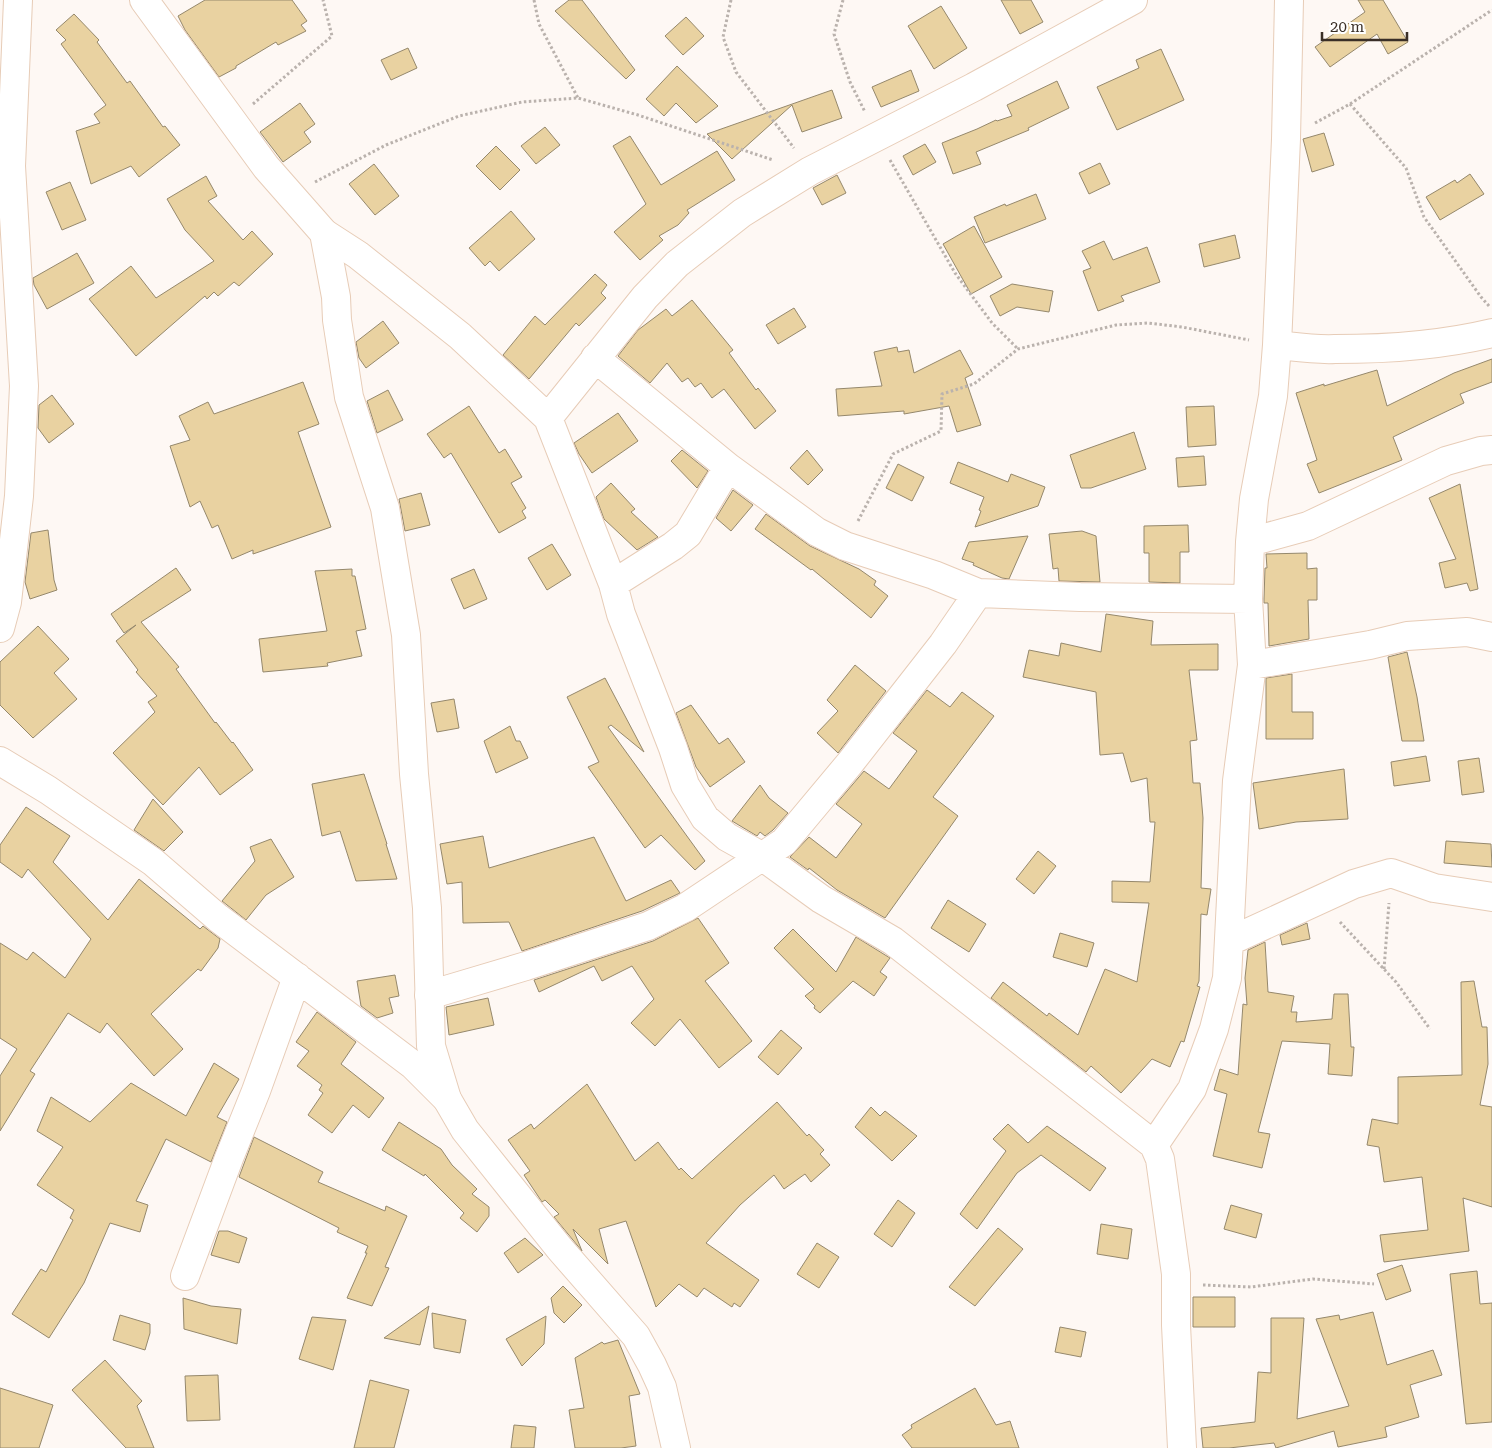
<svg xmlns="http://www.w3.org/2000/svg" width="1492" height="1448" font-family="'Roboto Serif',serif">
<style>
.building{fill:#e9d2a1;stroke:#95886c}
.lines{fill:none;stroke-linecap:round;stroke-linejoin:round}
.street-casing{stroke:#e7ccb7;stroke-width:30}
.secondary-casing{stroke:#e7ccb7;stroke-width:30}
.path{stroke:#bab2ad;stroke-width:3;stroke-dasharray:2.5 2.5;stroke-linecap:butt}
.street{stroke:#fff;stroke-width:28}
.secondary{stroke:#fff;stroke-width:28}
</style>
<rect width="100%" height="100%" fill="#fef8f4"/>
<path class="building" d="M205 0H292L307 21 301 25 306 31 278 45 276 42 236 66V68L219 77 185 30 178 16Z
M569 0H582L635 70 626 79 555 11Z
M1001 0H1031L1043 22 1020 34Z
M1358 0H1383L1408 42 1388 54 1377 34 1330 67 1315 47 1365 12Z
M941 6 967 48 934 69 908 26Z
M74 14 99 40 97 42 127 83 130 81 163 127 165 126 180 145 139 177 131 166 91 184 76 131 100 123 94 114 106 105 61 44 66 40 56 30Z
M686 17 704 36 683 55 665 36Z
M408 48 417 68 391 80 381 60Z
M1161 49 1184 100 1117 130 1097 87 1139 68 1136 60Z
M677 66 718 106 696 123 676 103 664 116 646 99Z
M911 70 919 91 881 107 872 87Z
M1057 81 1069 108 1028 128 1029 130 976 152 981 164 953 174 942 143 977 129 996 120 997 121 1012 116 1007 105Z
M832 90 842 118 802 132 792 105 732 159 707 134Z
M300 103 315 124 304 132 311 142 283 162 260 132Z
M545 127 560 145 536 164 521 146Z
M1324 133 1334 165 1312 172 1303 139Z
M630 136 661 185 717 151 735 180 687 210 689 213 678 225 659 236 663 240 640 260 614 232 646 204 613 146Z
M925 144 936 162 913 175 903 156Z
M496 146 520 170 500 190 476 166Z
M1100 163 1110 184 1089 194 1079 173Z
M374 164 399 196 375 215 349 184Z
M1470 174 1484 194 1440 220 1426 197 1455 180 1457 183Z
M837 175 846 193 822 205 813 188Z
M206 176 217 196 208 201 243 240 252 231 273 254 239 286 234 282 218 296 214 292 207 299 205 296 136 356 89 299 131 266 156 298 214 261 185 230 167 199Z
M70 182 86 220 62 230 46 192Z
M1036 194 1046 219 985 243 974 217 1005 204 1006 206Z
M511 211 535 239 499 271 490 261 485 266 469 248Z
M974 226 1002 277 971 294 943 244Z
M1235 235 1240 258 1204 267 1199 244Z
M1104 241 1113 260 1147 247 1160 282 1121 296 1124 301 1098 311 1083 271 1091 268 1082 251Z
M77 253 94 283 47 309 34 285 33 278Z
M595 274 607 285 601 293 606 298 579 326 576 323 529 379 503 355 535 316 545 325Z
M1012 284 1053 291 1049 312 1017 307 1000 316 990 296Z
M692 300 733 350 729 353 756 390 758 388 776 411 755 429 724 389 712 398 701 383 695 387 688 378 682 382 667 363 650 383 618 356 638 330 666 309 672 316Z
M794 308 806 327 778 344 766 325Z
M383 321 399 343 366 368 359 358 356 342Z
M897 347 898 352 909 350 914 373 960 350 973 374 965 378 981 425 957 432 949 406 904 414V411L838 416 836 389 882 386 874 352Z
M1492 359V382L1460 394 1464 403 1393 437 1402 460 1319 493 1307 464 1317 460 1296 393 1324 384V386L1377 370 1387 406 1454 373Z
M303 382 319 424 298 432 331 527 253 554V550L232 559 218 525 212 528 200 501 190 507 170 446 190 440 179 416 208 402 214 414Z
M388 390 403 420 377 433 367 401Z
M52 395 74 424 49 443 38 428 39 405Z
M469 406 499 453 505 449 522 477 511 483 526 508 522 511 526 518 499 533 451 453 444 458 427 434Z
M1214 406 1216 445 1188 447 1186 407Z
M618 413 638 441 592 473 579 454 574 443Z
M1134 432 1146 469 1091 488H1081L1070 455Z
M682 450 708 471 697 488 671 461Z
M807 450 823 470 808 485 790 468Z
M1204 456 1206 485 1178 487 1176 458Z
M958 462 1008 482 1011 474 1045 487 1038 506 975 527 981 511 979 510 984 497 950 483Z
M898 464 924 477 912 501 886 488Z
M611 483 635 509 631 512 658 537 637 550 604 519 596 497Z
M1460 484 1478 589 1470 591 1467 583 1445 588 1439 563 1456 559 1429 498Z
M733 490 753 505 731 531 716 518Z
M421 493 430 525 405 531 399 499Z
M766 514 810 546 859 569 876 581 874 585 888 596 871 618 812 569 811 570 755 529Z
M1188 525 1189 552H1180V583L1149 582V553H1144V526Z
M48 530 54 580 57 590 30 599 25 582 31 533Z
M1082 531 1096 536 1100 582 1059 581 1058 568 1053 569 1049 534Z
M1028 536 1009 579 1002 578 973 565 974 563 962 559 969 542Z
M552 544 571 575 547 590 528 558Z
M1307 553V569L1317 568V600H1308L1309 639 1269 646 1268 603H1264V599L1265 568H1267L1266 554Z
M176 568 191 590 141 622 179 667 176 669 215 723 216 722 232 743 233 742 253 770 220 795 199 767 163 805 113 753 155 712 148 702 157 696 136 672 138 670 116 641 136 625 124 633 111 614Z
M352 569V576H355L366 629 356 631 362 656 327 663 328 666 263 672 259 639 327 631 315 571Z
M474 569 487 599 464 609 451 579Z
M1106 614 1153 621 1151 645 1218 644V670H1189L1197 740 1190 741 1193 783H1200L1203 818 1201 888 1211 889 1207 915 1201 914 1199 981 1197 986 1200 987 1184 1042 1181 1041 1170 1067 1152 1059 1121 1093 1091 1066 1086 1072 991 998 1003 982 1047 1016 1049 1013 1078 1035 1105 969 1137 982 1149 903 1112 902V881L1150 882 1155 822H1150L1147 778 1131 782 1123 753 1100 755 1096 692 1023 677 1029 650 1059 656 1061 643 1101 652Z
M38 626 69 659 54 673 77 699 33 738 0 705V662Z
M1407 652 1417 697 1424 741H1402L1388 657Z
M855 665 886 691 838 753 817 733 838 711 827 700Z
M1292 674V712H1313V739H1266V678Z
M605 678 644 752 611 725 608 727 705 861 695 870 661 835 645 848 588 767 599 762 567 697Z
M927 690 950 707 962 692 994 716 933 797 958 816 885 918 837 890 809 868 808 870 790 857 809 837 836 858 862 824 836 804 864 771 889 789 917 751 893 733Z
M454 699 459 728 437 732 431 703Z
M691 705 719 744 728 738 745 762 710 787 696 767 676 713Z
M510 726 516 741H520L528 758 496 773 484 741Z
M1426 756 1430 781 1394 786 1391 762Z
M1479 758 1484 792 1462 795 1458 761Z
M1344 769 1348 819 1296 822 1259 829 1253 783Z
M364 774 387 844H386L397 879 356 881 340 831 322 836 312 784Z
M760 785 769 798 788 813 773 830 765 836 760 832 757 836 732 821Z
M153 799 183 832 164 851 134 830Z
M26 807 70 836 53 862 108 920 139 879 200 929 203 926 220 939 218 948 201 971 198 969 151 1014 183 1049 154 1076 107 1023 100 1033 68 1013 30 1071 35 1074 0 1131V1076L17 1049 0 1038V943L27 960 33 952 65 978 91 939 28 869 22 878 0 862V845Z
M483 836 489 868 594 837 626 901 671 880 680 893 642 911 522 951 509 922 463 923 462 882 447 884 440 844Z
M271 839 294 877 266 895 246 920 222 901 255 861 250 847Z
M1446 841 1491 844 1492 867 1444 863Z
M1038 851 1056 866 1034 894 1016 879Z
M948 900 986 924 969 952 931 928Z
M698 918 729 963 705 981 752 1041 719 1068 680 1019 655 1046 631 1023 654 999 632 966 602 981 594 966 539 992 534 980 653 941Z
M1307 923 1310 939 1282 945 1280 935Z
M793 929 836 972 856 937 890 958 880 972 887 977 874 996 853 981 820 1013 814 1008 815 1006 805 996 814 989 774 948Z
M1060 933 1094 943 1087 967 1053 957Z
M1265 942 1268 992 1294 996 1291 1012H1297L1296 1022 1332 1019 1334 994H1348L1351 1047H1354L1352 1076 1328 1074 1330 1044 1282 1041 1258 1132 1270 1134 1262 1168 1213 1156 1227 1094 1214 1090 1220 1069 1238 1075 1243 1004 1247 1005 1245 978 1248 950Z
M395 975 399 996 389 998 393 1013 377 1018 361 1006 357 981Z
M1474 981 1482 1027H1487L1488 1064 1480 1105 1492 1107V1207L1463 1198 1469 1251 1384 1262 1380 1235 1428 1230 1422 1177 1384 1182 1379 1147 1367 1145 1372 1119 1398 1124V1077L1462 1075 1461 982Z
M488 998 494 1025 449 1035 446 1007Z
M317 1012 356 1042 341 1064 384 1098 369 1118 353 1105 332 1133 308 1115 323 1093 319 1090 322 1085 297 1066 309 1051 296 1042Z
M781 1030 802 1048 778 1075 758 1057Z
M214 1063 239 1079 217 1117 227 1122 211 1162 166 1139 136 1201 148 1205 140 1232 110 1223 84 1283 49 1338 12 1314 41 1269 46 1272 73 1220 70 1218 74 1210 37 1185 63 1147 37 1131 51 1097 90 1122 131 1083 186 1116Z
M587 1084 635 1161 658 1142 679 1170 681 1168 692 1179 777 1102 807 1136 809 1134 824 1150 820 1154 830 1165 811 1182 805 1174 784 1189 774 1175 740 1205 706 1243 759 1280 740 1307 734 1303 732 1307 704 1288 697 1297 679 1284 656 1307 626 1221 599 1229 608 1264 573 1229 582 1251 554 1217 559 1214 545 1200 542 1202 524 1175 530 1171 508 1140 531 1124 534 1129Z
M871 1107 880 1116 885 1111 917 1136 892 1161 855 1127Z
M399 1122 441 1149 452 1165 477 1189 472 1194 489 1207V1216L477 1232 460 1218 464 1213 425 1174 424 1176 382 1150Z
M1008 1124 1028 1143 1047 1126 1106 1168 1090 1191 1041 1155 1017 1173 977 1229 960 1214 1006 1151 993 1139Z
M254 1137 323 1172 318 1182 385 1211 386 1206 407 1216 385 1267 389 1268 372 1306 347 1298 367 1253H365L368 1246 337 1232 339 1228 239 1177Z
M898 1200 915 1213 892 1247 874 1234Z
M1231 1205 1262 1214 1256 1238 1224 1229Z
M1101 1224 1132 1229 1128 1259 1097 1254Z
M998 1228 1023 1249 975 1306 949 1287Z
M219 1231H228L247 1238 239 1263 211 1255Z
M525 1238 543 1255 518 1273 504 1253Z
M817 1243 839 1257 819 1288 797 1274Z
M1402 1265 1411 1291 1386 1300 1377 1274Z
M1477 1271 1480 1304 1492 1303V1422L1466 1424 1450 1274Z
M563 1286 582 1305 564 1323 554 1313 551 1298Z
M1193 1297H1235V1327H1193Z
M183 1298 211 1306 241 1309 237 1344 184 1329Z
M429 1306 420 1345 384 1338Z
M1373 1312 1387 1365 1433 1350 1442 1375 1410 1385 1419 1417 1385 1427 1387 1437 1338 1447 1334 1431 1276 1448 1274 1443 1229 1448H1203L1201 1428 1255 1422 1258 1372 1271 1373V1318H1304L1297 1419 1349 1406 1316 1319 1339 1315 1340 1320Z
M432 1313 466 1320 460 1353 434 1348Z
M120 1315 150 1324V1333L145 1350 113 1340Z
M546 1316 544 1344 522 1366 506 1339Z
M312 1317 346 1320 333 1370 299 1359Z
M1060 1327 1086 1332 1081 1357 1055 1352Z
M618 1340 640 1394 629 1396 636 1446 621 1448H575L569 1410 584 1408 575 1358 602 1342 604 1344Z
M105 1360 142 1401 137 1406 154 1448H126L72 1390Z
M218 1375 220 1420 187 1421 185 1376Z
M370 1380 409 1390 394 1448H354Z
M0 1388 53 1405 39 1448H0Z
M975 1388 996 1425 1010 1421 1019 1448H912L902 1435 912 1428 911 1425Z
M514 1425 536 1427 534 1448H511Z"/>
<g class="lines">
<g class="street-casing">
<path id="street" d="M324 233 358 255 460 336 548 418 613 584 621 614 673 748 685 785 705 818 727 837 763 857 821 899 893 941 1154 1145 1160 1159 1176 1274V1325L1182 1448
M1277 345C1296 347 1316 350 1335 349 1387 349 1442 345 1492 333
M595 358 728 467 688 534 673 546 613 584
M548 418 645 297 677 264 742 213 810 171 974 87 1133 0
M728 467 817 532 845 546 934 575 978 593 1080 597 1248 599
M1250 542 1308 526 1446 461 1481 451 1492 450
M0 628 7 602 19 496 24 386 11 166 18 0
M1252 665 1370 645 1407 636 1467 632 1492 637
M0 761 48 790 153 862 218 918 413 1065 447 1099
M1230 941 1354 884 1391 873 1434 888 1492 897
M429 995 526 966 648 926 685 908 784 842 850 763 943 644 978 593
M1154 1145 1192 1089 1214 1029 1227 978 1237 781 1252 665 1248 599 1250 542 1254 499 1273 396 1277 345 1286 139 1289 0
M185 1276 229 1158 256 1091 297 977"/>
</g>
<g class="secondary-casing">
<path id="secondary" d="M144 0 266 167 324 233 336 297 337 320 349 397 385 508 406 635 414 774 427 908 431 1046 447 1099 465 1130 560 1249 636 1336 652 1365 662 1387 676 1448"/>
</g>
<path class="path" d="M534 0 539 24 578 98
M731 0 723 37 736 72 794 148
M843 0 834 34 850 82 865 112
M253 104 332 36 323 0
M1350 104 1406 168 1424 217 1481 297 1489 306
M1315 123 1350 104 1492 10
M890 160 955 273 992 323 1018 349
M315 182 386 145 459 116 522 102 578 98 638 115 773 160
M858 521 893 454 941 431 942 394 974 384 1018 349 1116 325 1148 323 1182 327 1249 340
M1340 922 1396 982 1430 1029
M1384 969 1389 903
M1203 1285 1251 1287 1313 1279 1374 1284"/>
<use href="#street" class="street"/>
<use href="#secondary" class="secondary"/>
</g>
<path d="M1322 32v8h85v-8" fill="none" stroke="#3a2f27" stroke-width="2.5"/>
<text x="1330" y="32" font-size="15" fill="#3a2f27" stroke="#ffffff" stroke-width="4" paint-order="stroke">20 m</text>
</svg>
